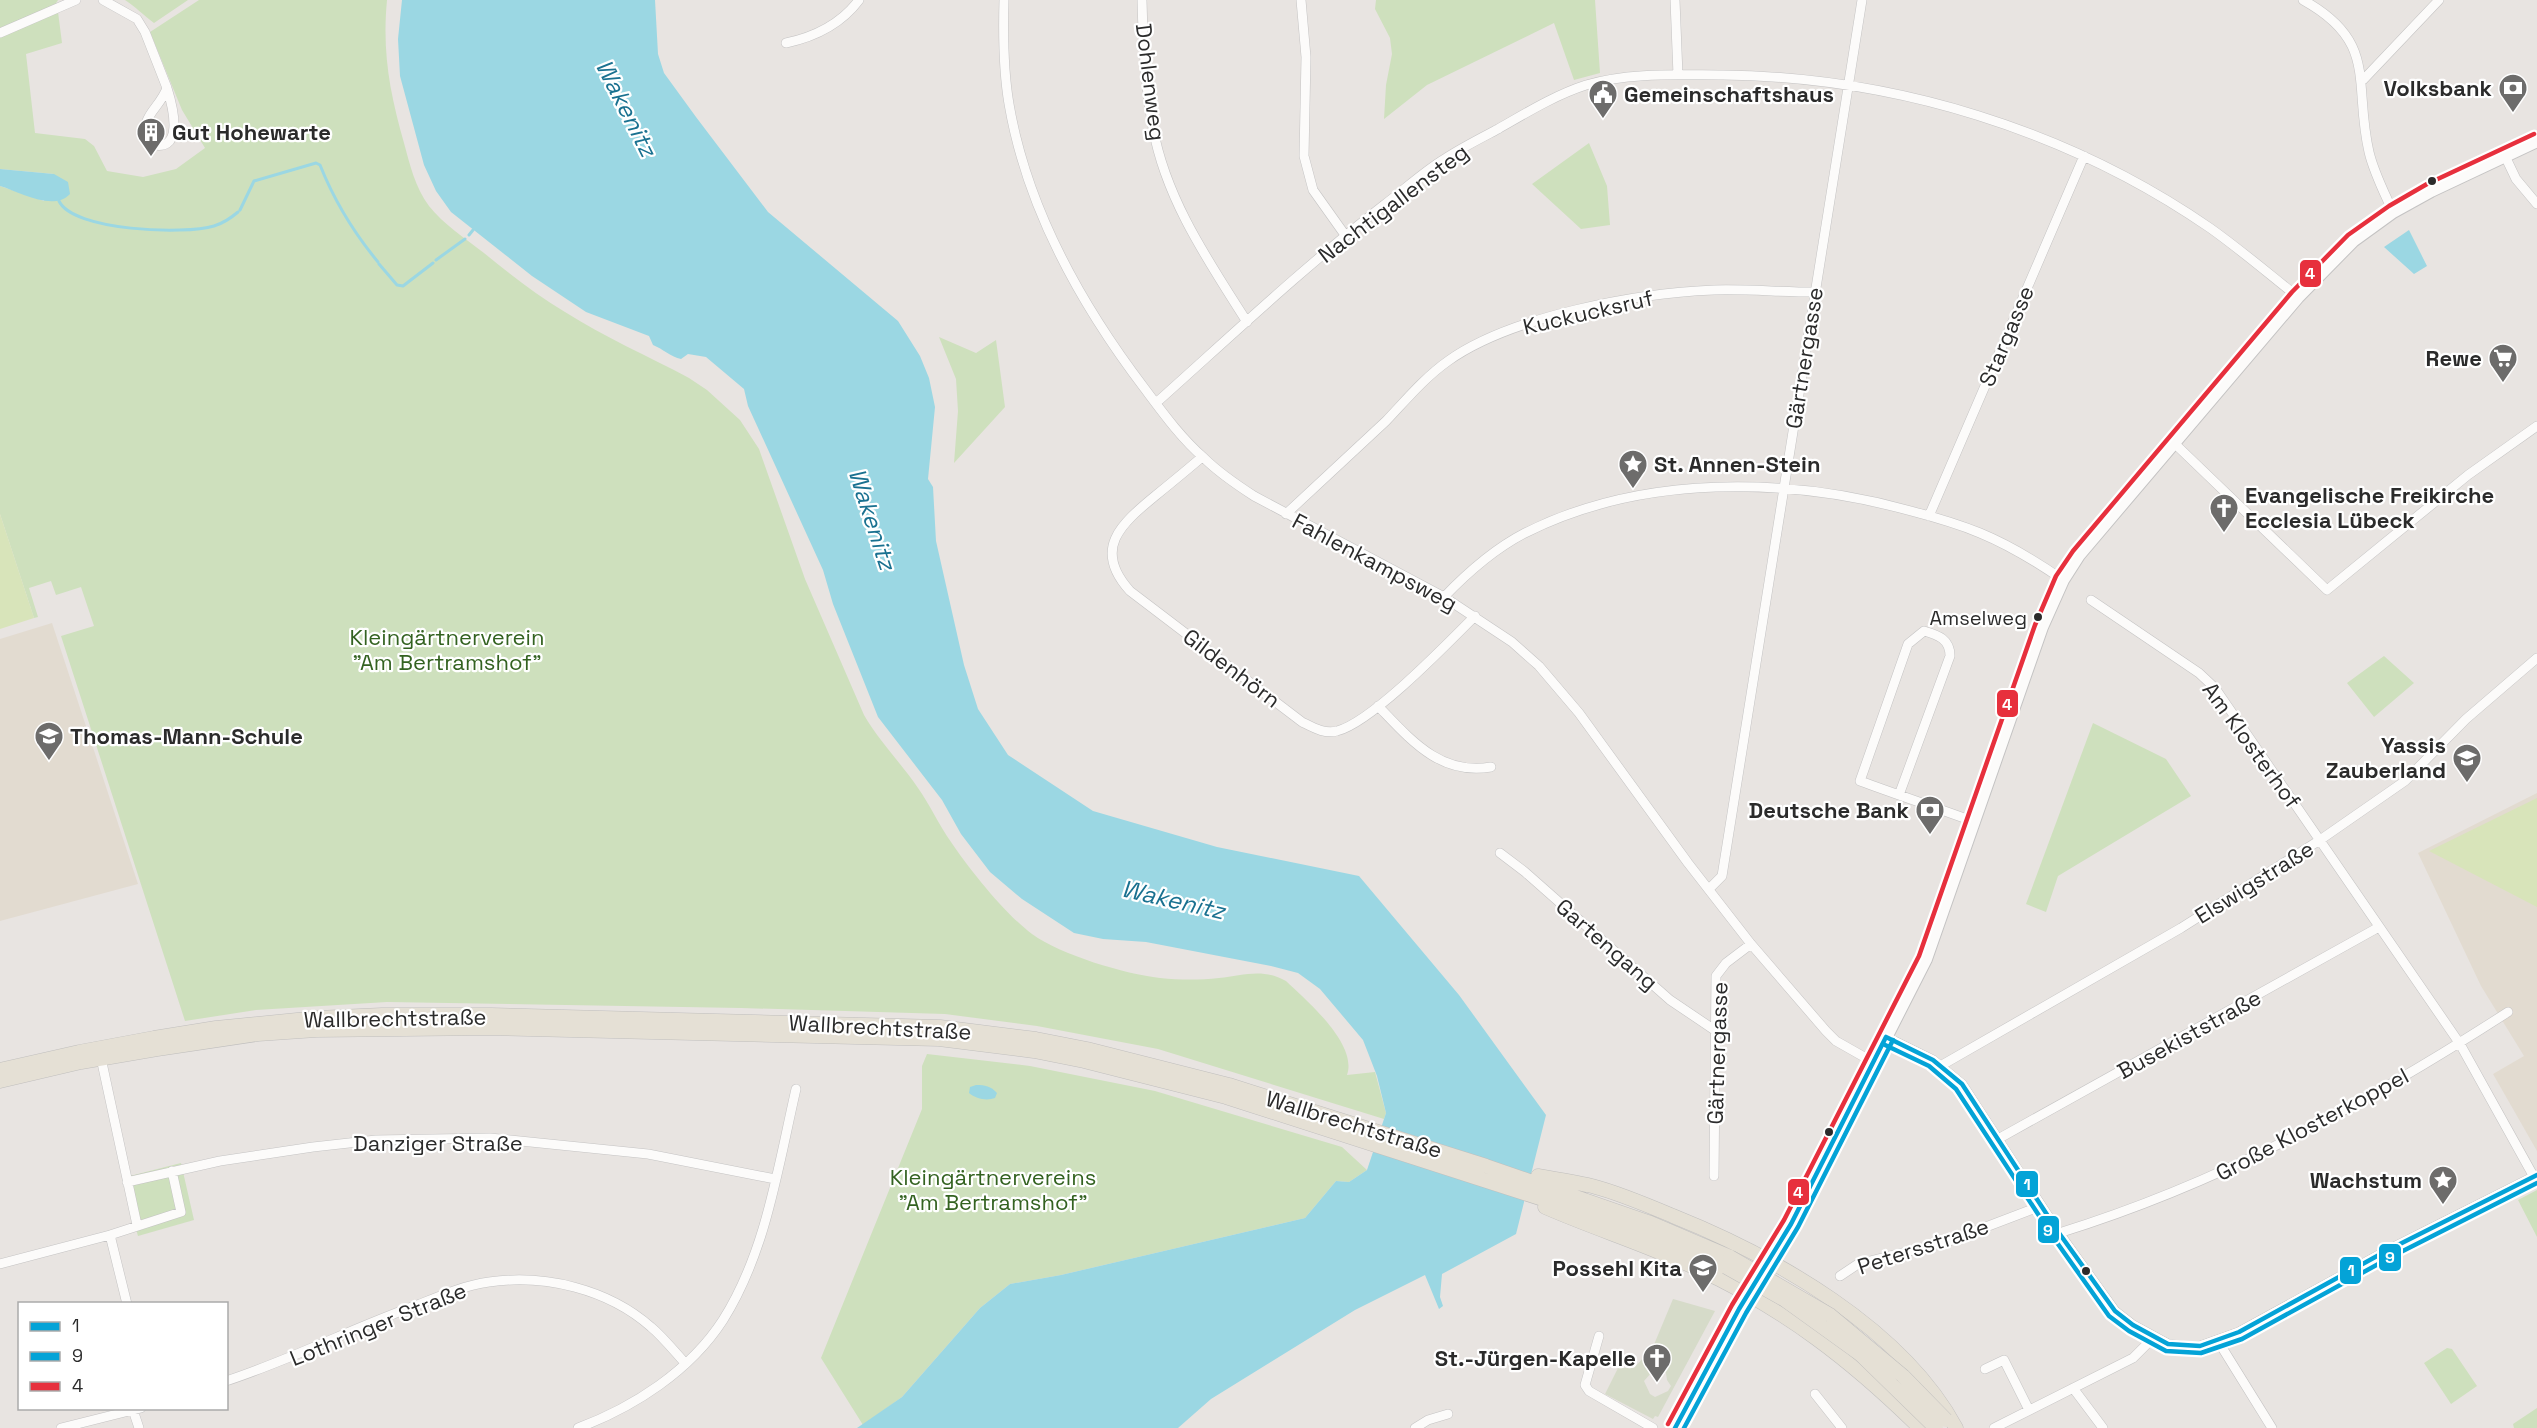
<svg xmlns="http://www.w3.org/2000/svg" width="2537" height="1428" font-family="'Space Grotesk',sans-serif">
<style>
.education{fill:#e2dbd0}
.green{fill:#cee0bd}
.cemetery{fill:#d6dbc9;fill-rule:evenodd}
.pitch{fill:#d8e4ba}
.water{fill:#9bd7e3}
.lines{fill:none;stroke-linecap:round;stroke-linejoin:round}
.stream{stroke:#9bd7e3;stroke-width:3}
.street-casing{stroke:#c4c3c3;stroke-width:10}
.secondary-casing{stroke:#c4c3c3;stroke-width:14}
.primary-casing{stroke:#c0bfbe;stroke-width:15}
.street{stroke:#fcfbfa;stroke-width:9}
.secondary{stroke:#fcfbfa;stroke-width:12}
.primary{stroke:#e5e0d5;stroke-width:14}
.primary-bridge-casing{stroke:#c0bfbe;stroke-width:15;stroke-linecap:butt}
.primary-bridge{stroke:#e5e0d5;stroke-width:14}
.bus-1-casing{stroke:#fff;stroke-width:9}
.bus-2-casing{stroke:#fff;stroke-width:9}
.bus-3-casing{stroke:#fff;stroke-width:9}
.bus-1{stroke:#04a3d7;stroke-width:4.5}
.bus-2{stroke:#04a3d7;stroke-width:4.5}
.bus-3{stroke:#e7303d;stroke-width:4.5}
.bus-dot{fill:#2b2b2b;stroke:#fff;stroke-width:2}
.labels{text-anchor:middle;stroke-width:4.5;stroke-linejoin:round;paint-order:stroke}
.bus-label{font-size:20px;fill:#2b2b2b;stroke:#fff;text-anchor:end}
.street-label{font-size:22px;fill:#2b2b2b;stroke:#fff}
.poi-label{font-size:22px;font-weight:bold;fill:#2b2b2b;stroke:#fff;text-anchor:end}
.park-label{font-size:22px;fill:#336220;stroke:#fff}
.water-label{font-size:24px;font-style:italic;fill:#197190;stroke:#fff}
.line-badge{stroke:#fff;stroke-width:2}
.badge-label{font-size:16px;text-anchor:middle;font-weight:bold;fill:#fff}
</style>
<rect width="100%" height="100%" fill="#e8e4e1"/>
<path class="education" d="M52 623 138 884 0 921V639Z
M2537 793V1151L2493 1074 2524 1056 2481 986 2418 853Z"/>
<path class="green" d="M0 0H58L55 5 0 29Z
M125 0H188L154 23C143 15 136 7 125 0Z
M199 0H387C382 53 390 93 404 143 410 165 415 187 429 206 443 224 466 239 484 253 510 274 536 295 565 312 604 337 648 356 689 378L707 390 740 420 759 449 805 579 864 715C879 741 901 763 918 788 930 805 939 825 951 842 970 870 1005 914 1032 934 1061 955 1125 974 1160 978 1180 980 1200 980 1219 978 1243 975 1264 968 1286 981 1306 1000 1358 1044 1347 1075L1375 1072 1386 1113 1384 1119 1158 1049 1037 1026 945 1014 741 1008 387 1002 256 1010 185 1021 61 636 94 626 81 587 56 595 51 581 29 588 38 617 34 618 0 514V186L44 201 54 174 0 169V37L58 12 62 43 26 54 35 133 85 139 94 146 107 171 143 177 176 169 205 148 182 110 150 32Z
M1376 0H1595L1600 73 1574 80 1554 23 1427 85 1384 119 1386 85 1392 54 1390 38 1375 9Z
M1589 143 1607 186 1610 225 1581 229 1532 184Z
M939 337 976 353 996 340 1005 407 954 463 958 411 956 379Z
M2384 656 2414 683 2374 717 2347 683Z
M2093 723 2166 759 2191 796 2058 876 2046 912 2026 904Z
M927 1054 1030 1066 1155 1091 1342 1147 1367 1170 1349 1182 1336 1181 1305 1218 1061 1275 1010 1284 980 1308 902 1397 863 1425 821 1358 922 1109V1066Z
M181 1163 194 1220 138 1236 122 1178Z
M2537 1190V1237L2518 1200Z
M2447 1348 2452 1349 2477 1386 2451 1404 2424 1363Z
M2537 1408V1428H2514L2513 1424Z"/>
<path class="cemetery" d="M1673 1299 1715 1311 1658 1417 1655 1416 1653 1419 1605 1394 1618 1368H1634L1653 1347ZM1652 1372 1661 1371 1666 1373 1667 1380 1671 1386 1668 1391 1655 1397 1650 1394 1644 1381Z"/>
<path class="pitch" d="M0 514 34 618 0 629Z
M2537 798V907L2429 851Z"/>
<path class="water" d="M402 0H655L658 54 664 73 696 117 768 212 898 321 920 356 929 378 935 407 928 479 933 487 936 541 964 665 978 709 1008 755 1093 811 1217 847 1359 876 1459 995 1546 1115 1516 1234 1442 1274 1440 1297 1443 1306 1439 1309 1425 1275 1355 1310 1211 1399 1178 1428H857L902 1397 980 1308 1010 1284 1061 1275 1305 1218 1336 1181 1349 1182 1367 1170 1386 1113 1377 1076 1363 1040 1320 989 1298 973 1271 966 1146 942 1103 939 1074 933 1022 899 990 872 961 834 942 800 878 717 833 604 823 570 748 406 744 389 706 357 688 354 681 359C671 357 663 349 653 345L649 336 586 312 532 276 451 212 436 191 424 165 400 76 398 39Z
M0 169 54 174 68 182 70 194C53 212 20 192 0 186Z
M2409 230 2427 266 2414 274 2384 247Z
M976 1085C985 1085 991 1086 997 1093L995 1098C987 1101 976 1099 969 1093L970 1087Z"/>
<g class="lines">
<path class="stream" d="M59 201C73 231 185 235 214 226 224 223 231 218 238 212
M240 210 254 181 316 163 320 165C334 200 354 233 378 262
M469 235 473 230
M436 260 465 239
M379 264 397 285 403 286 433 263"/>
<g class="street-casing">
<path id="street" d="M103 0 137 19 145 32 167 88C159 110 139 115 147 143 186 157 173 107 167 88
M1004 0C1003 35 1003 69 1009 104 1027 209 1081 305 1145 389 1163 413 1181 438 1204 458 1219 473 1237 485 1254 496L1444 597 1512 642 1539 666 1579 713 1688 863 1751 944 1826 1031 1836 1041 1873 1062
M1142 0C1143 43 1145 86 1153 128 1166 200 1209 262 1247 322
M1301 0 1306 57 1304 156 1313 190 1345 235
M1675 0 1678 75
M2303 0C2379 42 2353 83 2369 152 2374 173 2384 192 2393 212
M0 33 76 0
M786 43C814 37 841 24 859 0
M2363 80 2439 0
M2505 156 2516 179 2537 204
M1156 403C1231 336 1304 267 1384 205 1404 190 1424 171 1446 158 1463 147 1481 138 1498 129 1526 113 1555 95 1586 85 1630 72 1678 75 1723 75 1895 77 2068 130 2210 228 2241 250 2269 274 2298 297
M2173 442 2327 590 2468 475 2537 426
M1202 457C1187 470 1171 483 1155 496 1121 524 1092 549 1130 591L1302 722C1314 728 1324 734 1337 731 1372 722 1447 644 1475 616
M1286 514C1319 483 1353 452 1386 421 1406 400 1424 378 1448 361 1511 316 1638 293 1714 290 1747 289 1781 292 1814 292
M1929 516 2084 156
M1444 597C1468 572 1494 549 1525 533 1642 474 1788 477 1911 511 1934 517 1958 524 1980 533 2009 545 2037 562 2063 580
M2091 600 2199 673 2215 688 2460 1044 2534 1177
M1378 706C1410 739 1440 776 1491 767
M1899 795 1950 656C1950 639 1938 635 1924 631L1908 644 1860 781C1898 795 1937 808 1975 822
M1500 853 1525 872 1670 1000 1716 1031
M1709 889 1722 876 1862 0
M1886 1037 1933 1060 1962 1084 2059 1233 2115 1311 2133 1325 2168 1344 2183 1346H2200L2239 1332 2388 1250 2537 1175
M101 1058 137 1225
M1942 1065 2181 928 2320 840 2405 781 2466 719 2537 658
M1998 1139 2379 927
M1714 1176 1716 976 1726 963 1751 944
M127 1182 220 1161 313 1147 376 1140 490 1138 648 1154 775 1179
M2059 1233C2221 1183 2367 1103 2508 1012
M110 1235 127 1304
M0 1264 110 1235 181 1212 172 1171
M1840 1276 1858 1264 1949 1241 2041 1206
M1599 1336 1585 1385 1589 1391 1653 1428
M2218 1341 2272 1428
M1985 1369 2004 1360 2029 1410
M226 1381C293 1359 355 1327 420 1304 442 1295 466 1285 489 1282 545 1274 608 1289 651 1327 663 1337 674 1351 685 1363
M2073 1388 2103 1428
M1815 1394 1842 1428
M133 1410 139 1428
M61 1428 141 1408
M578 1428C634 1407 690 1371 723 1320 766 1252 778 1167 796 1089
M1415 1428 1428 1420 1448 1414
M1994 1428 2133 1358 2154 1337"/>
</g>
<g class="secondary-casing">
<path id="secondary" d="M1764 1268 1791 1224 1926 959 2042 627 2063 580 2079 555 2298 297 2353 241 2393 212 2431 191 2537 141
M1675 1428 1752 1288"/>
</g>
<g class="primary-casing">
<path id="primary" d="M0 1070 79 1052 154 1038 216 1028 317 1018 382 1015H491L940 1027 1036 1039 1087 1049 1229 1085 1486 1166 1648 1222 1730 1257
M0 1081 81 1062 157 1049 258 1034 316 1030 491 1028 939 1039 1034 1051 1084 1061 1226 1097 1645 1232 1726 1267
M1538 1176C1556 1179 1574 1182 1592 1186 1619 1193 1647 1205 1673 1216 1775 1257 1902 1328 1956 1428
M1545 1207C1595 1229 1648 1245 1698 1269 1785 1309 1852 1361 1920 1428"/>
</g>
<use href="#street" class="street"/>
<use href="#secondary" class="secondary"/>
<use href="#primary" class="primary"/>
<g class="primary-bridge-casing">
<path id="primary-bridge" d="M1730 1257 1830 1315 1903 1376 1946 1420
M1726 1267 1785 1300 1860 1354 1936 1428"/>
</g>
<use href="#primary-bridge" class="primary-bridge"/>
<g class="bus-1-casing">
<path id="bus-1" d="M1886 1037 1933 1060 1962 1084 2059 1233 2115 1311 2133 1325 2168 1344 2200 1346 2239 1332 2388 1250 2537 1175
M1675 1428 1739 1309 1791 1224 1886 1037"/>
</g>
<g class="bus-2-casing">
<path id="bus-2" d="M1883 1044 1929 1066 1956 1089 2053 1237 2109 1316 2129 1331 2166 1351 2201 1353 2242 1339 2391 1257 2537 1183
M1684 1428 1746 1313 1798 1227 1893 1040"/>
</g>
<g class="bus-3-casing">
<path id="bus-3" d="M1668 1424 1732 1305 1784 1220 1919 956 2035 625 2056 576 2073 551 2292 292 2348 235 2389 206 2427 184 2534 134"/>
</g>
<use href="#bus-1" class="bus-1"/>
<use href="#bus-2" class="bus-2"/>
<use href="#bus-3" class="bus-3"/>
</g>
<defs>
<g id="bank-pin" transform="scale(1.5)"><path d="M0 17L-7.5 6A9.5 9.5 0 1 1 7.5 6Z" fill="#6d6c6b" stroke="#fff"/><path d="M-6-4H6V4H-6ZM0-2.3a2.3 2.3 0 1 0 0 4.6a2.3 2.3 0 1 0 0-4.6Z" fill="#fff"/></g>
<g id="civic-pin" transform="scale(1.5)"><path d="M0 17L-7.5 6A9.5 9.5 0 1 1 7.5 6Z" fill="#6d6c6b" stroke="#fff"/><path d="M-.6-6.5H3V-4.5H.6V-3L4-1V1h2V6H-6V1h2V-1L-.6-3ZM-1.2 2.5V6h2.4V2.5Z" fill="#fff"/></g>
<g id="building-pin" transform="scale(1.5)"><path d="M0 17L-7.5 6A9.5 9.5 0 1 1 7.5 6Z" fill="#6d6c6b" stroke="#fff"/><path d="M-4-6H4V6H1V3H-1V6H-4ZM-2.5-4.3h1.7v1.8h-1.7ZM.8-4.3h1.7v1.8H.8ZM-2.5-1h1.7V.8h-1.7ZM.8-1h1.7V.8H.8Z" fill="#fff"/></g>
<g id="supermarket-pin" transform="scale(1.5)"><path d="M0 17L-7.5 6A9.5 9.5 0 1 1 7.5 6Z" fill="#6d6c6b" stroke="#fff"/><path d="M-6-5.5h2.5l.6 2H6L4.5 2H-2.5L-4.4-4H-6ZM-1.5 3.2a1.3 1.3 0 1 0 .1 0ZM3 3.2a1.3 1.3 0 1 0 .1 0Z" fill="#fff"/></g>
<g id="sight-pin" transform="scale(1.5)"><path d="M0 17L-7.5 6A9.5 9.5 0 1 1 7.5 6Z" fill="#6d6c6b" stroke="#fff"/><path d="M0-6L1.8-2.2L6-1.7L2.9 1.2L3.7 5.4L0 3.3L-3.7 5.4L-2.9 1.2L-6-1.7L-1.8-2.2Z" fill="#fff"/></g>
<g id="church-pin" transform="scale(1.5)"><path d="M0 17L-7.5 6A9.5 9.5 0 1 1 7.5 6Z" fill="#6d6c6b" stroke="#fff"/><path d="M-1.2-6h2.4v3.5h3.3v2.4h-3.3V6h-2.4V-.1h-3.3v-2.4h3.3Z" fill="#fff"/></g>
<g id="school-pin" transform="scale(1.5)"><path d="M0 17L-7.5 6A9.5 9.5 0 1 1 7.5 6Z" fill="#6d6c6b" stroke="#fff"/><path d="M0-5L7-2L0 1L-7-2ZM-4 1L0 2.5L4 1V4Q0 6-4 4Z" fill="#fff"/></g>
</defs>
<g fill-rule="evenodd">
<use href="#bank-pin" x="2513" y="88"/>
<use href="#civic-pin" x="1603" y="94"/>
<use href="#building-pin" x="151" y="132"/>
<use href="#supermarket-pin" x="2503" y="358"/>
<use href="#sight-pin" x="1633" y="464"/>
<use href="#church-pin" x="2224" y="508"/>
<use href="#school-pin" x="49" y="736"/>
<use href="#school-pin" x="2467" y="758"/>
<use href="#bank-pin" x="1930" y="810"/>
<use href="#sight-pin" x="2443" y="1180"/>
<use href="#school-pin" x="1703" y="1268"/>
<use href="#church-pin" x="1657" y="1358"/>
</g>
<g class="bus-dot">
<circle cx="2432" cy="181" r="5"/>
<circle cx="2038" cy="617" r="5"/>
<circle cx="1829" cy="1132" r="5"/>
<circle cx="2086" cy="1271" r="5"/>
</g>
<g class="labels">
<g class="bus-label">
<text x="2027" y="625">Amselweg</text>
</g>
<g class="street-label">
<text transform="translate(1151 82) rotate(83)" y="8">Dohlenweg</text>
<text transform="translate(1393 203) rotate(-37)" y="8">Nachtigallensteg</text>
<text transform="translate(1588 312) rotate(-13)" y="8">Kuckucksruf</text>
<text transform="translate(2006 336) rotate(-67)" y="8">Stargasse</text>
<text transform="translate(1804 358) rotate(-81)" y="8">Gärtnergasse</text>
<text transform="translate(1375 562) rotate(28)" y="8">Fahlenkampsweg</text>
<text transform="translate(1232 668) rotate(37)" y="8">Gildenhörn</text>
<text transform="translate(2252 745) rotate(54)" y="8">Am Klosterhof</text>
<text transform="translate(2254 882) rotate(-32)" y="8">Elswigstraße</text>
<text transform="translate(1607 944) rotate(41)" y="8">Gartengang</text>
<text transform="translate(395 1018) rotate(-1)" y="8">Wallbrechtstraße</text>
<text transform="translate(880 1027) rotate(3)" y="8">Wallbrechtstraße</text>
<text transform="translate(2189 1034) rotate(-29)" y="8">Busekiststraße</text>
<text transform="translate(1717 1053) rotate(-88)" y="8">Gärtnergasse</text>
<text transform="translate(1354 1124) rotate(17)" y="8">Wallbrechtstraße</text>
<text transform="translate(2312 1124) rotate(-28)" y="8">Große Klosterkoppel</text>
<text x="438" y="1151">Danziger Straße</text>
<text transform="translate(1923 1246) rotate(-18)" y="8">Petersstraße</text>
<text transform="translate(378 1324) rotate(-22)" y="8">Lothringer Straße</text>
</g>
<g class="poi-label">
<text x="2492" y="96">Volksbank</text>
<text x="1624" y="102" text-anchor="start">Gemeinschaftshaus</text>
<text x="172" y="140" text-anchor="start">Gut Hohewarte</text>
<text x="2482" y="366">Rewe</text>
<text x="1654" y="472" text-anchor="start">St. Annen-Stein</text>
<text x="2245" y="503" text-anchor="start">Evangelische Freikirche<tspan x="2245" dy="25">Ecclesia Lübeck</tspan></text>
<text x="70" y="744" text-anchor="start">Thomas-Mann-Schule</text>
<text x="2446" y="753">Yassis<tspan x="2446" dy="25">Zauberland</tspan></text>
<text x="1909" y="818">Deutsche Bank</text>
<text x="2422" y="1188">Wachstum</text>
<text x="1682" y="1276">Possehl Kita</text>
<text x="1636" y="1366">St.-Jürgen-Kapelle</text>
</g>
<g class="park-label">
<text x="447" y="645">Kleingärtnerverein<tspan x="447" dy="25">"Am Bertramshof"</tspan></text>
<text x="993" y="1185">Kleingärtnervereins<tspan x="993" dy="25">"Am Bertramshof"</tspan></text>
</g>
<g class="water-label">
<text transform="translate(626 108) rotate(63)" y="8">Wakenitz</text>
<text transform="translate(872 519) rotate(72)" y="8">Wakenitz</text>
<text transform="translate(1173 900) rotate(13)" y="8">Wakenitz</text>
</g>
</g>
<g class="line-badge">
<rect x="2299" y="259" width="23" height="29" rx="6" fill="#e7303d"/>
<rect x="1996" y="689" width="23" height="29" rx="6" fill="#e7303d"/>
<rect x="2015" y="1170" width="24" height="28" rx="6" fill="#04a3d7"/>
<rect x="1787" y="1178" width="23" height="28" rx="6" fill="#e7303d"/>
<rect x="2037" y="1215" width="23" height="29" rx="6" fill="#04a3d7"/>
<rect x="2378" y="1243" width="24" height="29" rx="6" fill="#04a3d7"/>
<rect x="2339" y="1256" width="23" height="29" rx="6" fill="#04a3d7"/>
</g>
<g class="badge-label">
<text x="2310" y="279">4</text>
<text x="2007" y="710">4</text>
<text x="2027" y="1190">1</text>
<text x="1798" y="1198">4</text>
<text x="2048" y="1236">9</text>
<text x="2390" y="1263">9</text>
<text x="2351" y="1276">1</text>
</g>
<rect x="18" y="1302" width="210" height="108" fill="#ffffff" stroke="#aaaaaa" stroke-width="1.5"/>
<rect x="30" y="1322" width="30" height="9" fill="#04a3d7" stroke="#aaaaaa" stroke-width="1.5"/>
<text x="72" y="1332" font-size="18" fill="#2b2b2b">1</text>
<rect x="30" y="1352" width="30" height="9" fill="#04a3d7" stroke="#aaaaaa" stroke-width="1.5"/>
<text x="72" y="1362" font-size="18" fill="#2b2b2b">9</text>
<rect x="30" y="1382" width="30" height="9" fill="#e7303d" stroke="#aaaaaa" stroke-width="1.5"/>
<text x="72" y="1392" font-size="18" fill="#2b2b2b">4</text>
</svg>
